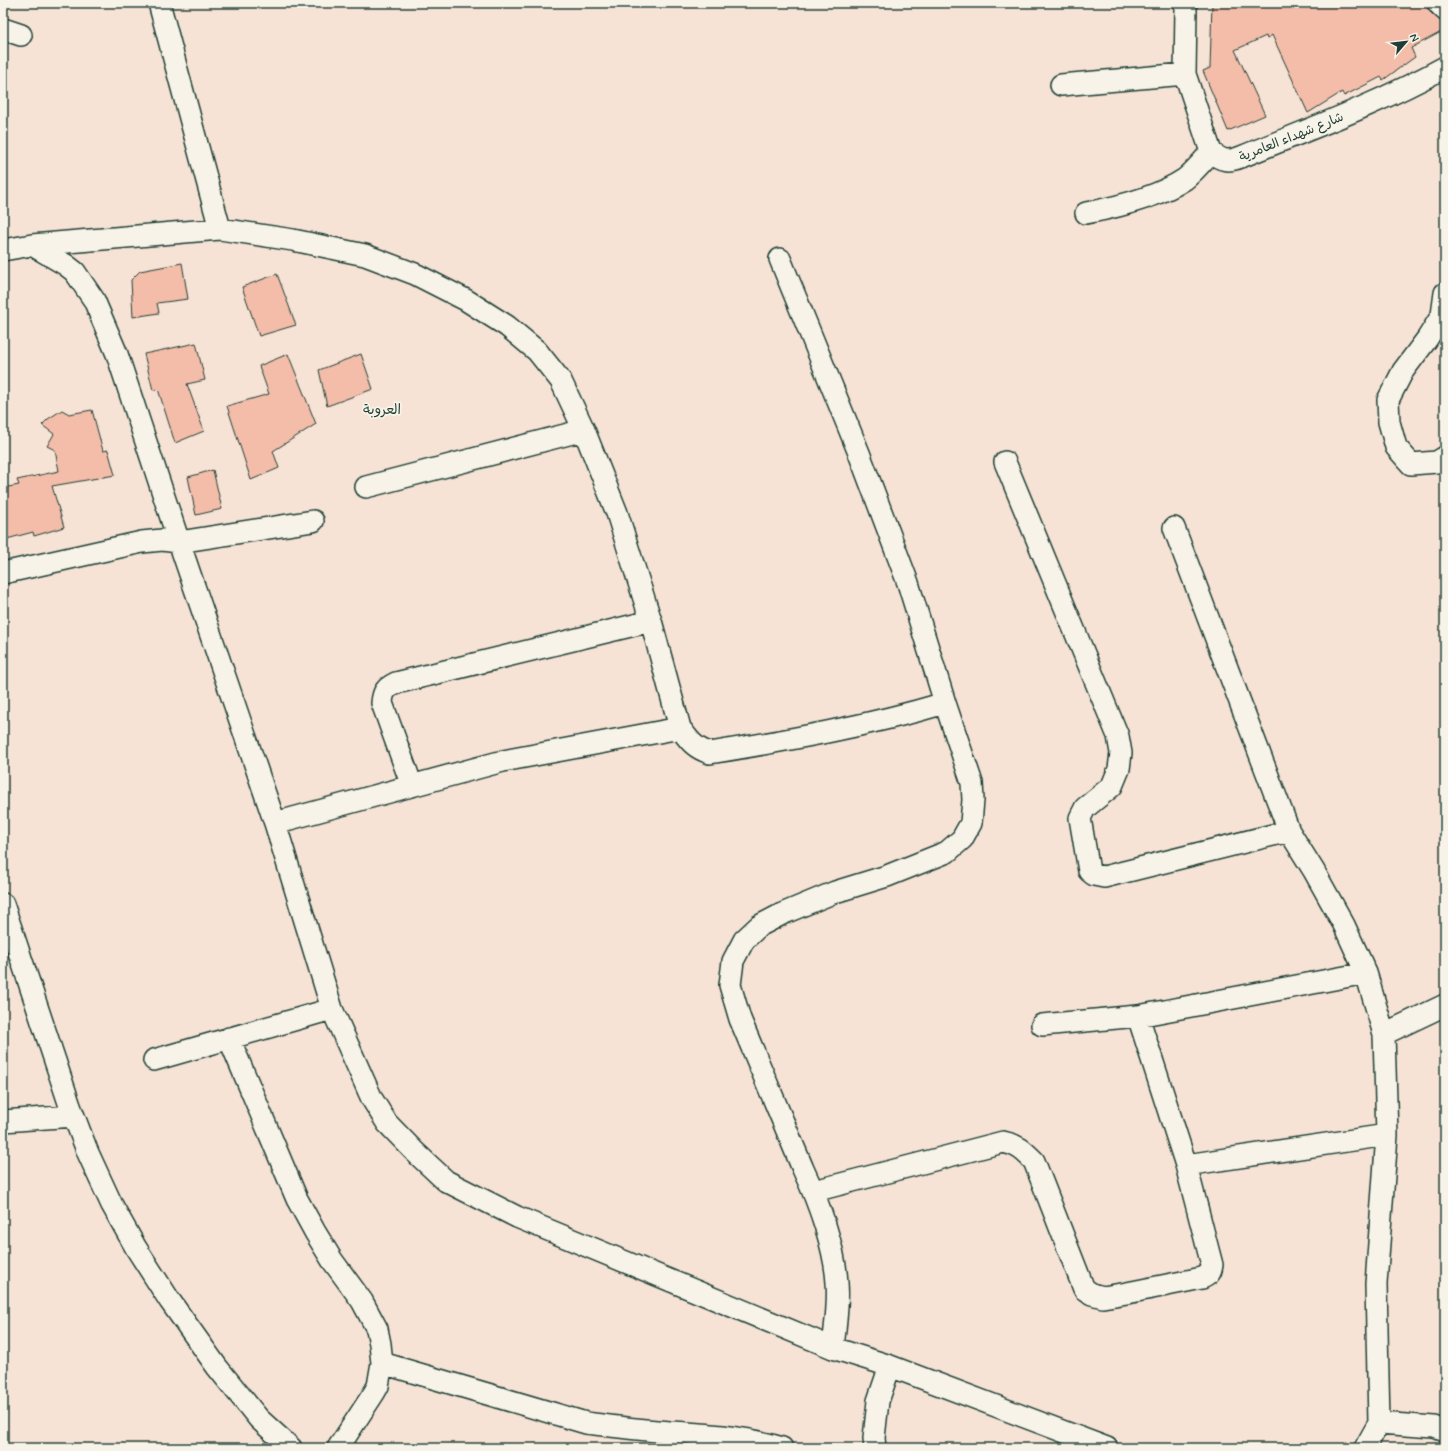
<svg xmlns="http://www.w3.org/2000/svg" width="1448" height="1451" font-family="Mynerve,'Playpen Sans Arabic',sans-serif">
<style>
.building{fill:#f4bda9;stroke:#1f3d34}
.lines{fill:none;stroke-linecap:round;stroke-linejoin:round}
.minor-casing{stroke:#1f3d34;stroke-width:24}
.minor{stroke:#f7f3e8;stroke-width:21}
.labels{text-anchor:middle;stroke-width:3.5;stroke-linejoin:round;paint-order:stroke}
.street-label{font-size:13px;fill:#1f3d34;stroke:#f7f3e8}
.neighbourhood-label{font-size:14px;fill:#1f3d34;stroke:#f7f3e8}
</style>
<rect width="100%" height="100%" fill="#f6e3d5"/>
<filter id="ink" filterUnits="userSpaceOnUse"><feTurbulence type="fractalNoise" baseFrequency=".025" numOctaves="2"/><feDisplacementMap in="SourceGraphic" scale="8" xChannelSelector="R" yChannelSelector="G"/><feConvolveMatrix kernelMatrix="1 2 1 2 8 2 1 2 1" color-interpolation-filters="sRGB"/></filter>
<g filter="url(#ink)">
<path class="building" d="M1212 3H1426L1429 11 1437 18 1442 21 1445 22V30L1411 48 1415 57 1383 80 1381 77 1344 96 1342 92 1308 113 1272 35 1267 39 1266 36 1235 50 1265 115 1228 131 1203 71 1210 68Z
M182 263 188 299 157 303 159 313 133 317 131 280 140 271Z
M277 274 296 325 259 336 242 287Z
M196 343 205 380 187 384 204 431 175 443 158 389 153 390 144 354Z
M288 354 316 424 273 451 279 468 251 480 227 406 269 394 259 366Z
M361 354 373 389 327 406 319 370Z
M62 410 69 414 92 410 103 451 108 450 115 475 52 486 64 527 34 536 33 532 3 540V488L19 485 17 480 59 471 55 450 47 446 54 434 42 425 48 419Z
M213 470 222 509 196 515 188 477Z"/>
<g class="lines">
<g class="minor-casing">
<path id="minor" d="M159 3 220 229
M1184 3 1186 8 1185 74 1211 152C1222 161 1228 162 1241 157 1310 129 1380 103 1445 67
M1438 3 1445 10
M3 29 21 35
M1061 85 1185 74
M1086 213C1118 207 1158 197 1185 179 1195 171 1203 161 1211 152
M32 245 66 265 75 272 94 300 117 354 179 542 275 823 332 1009 372 1099 387 1123 416 1153 446 1181 517 1217 833 1348 890 1366 1107 1448
M3 250 32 245 220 229 293 240 365 255 415 274 466 300 507 326 537 351 561 381 584 430 617 513 651 621 680 728
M780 259 859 453 908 583 945 703 972 783 973 800 971 823 962 839 947 852 887 876 835 892 782 914 759 926 744 940 733 961 730 985 740 1019 803 1169C818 1201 835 1247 837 1283 839 1305 835 1326 833 1348
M1445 293 1442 315 1427 339 1403 371 1388 400 1389 422 1396 447 1411 464 1437 462 1445 457
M1005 462 1118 736 1121 753 1119 769 1112 786 1085 808 1080 818 1089 871 1094 875 1104 877 1289 831
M366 487 584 430
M1174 528 1289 831 1314 871 1344 925 1366 973 1384 1034 1387 1135 1376 1284 1379 1423 1365 1448
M3 573 142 542 162 540 179 542 313 521
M412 786 382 703C383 691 386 688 396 683L651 621
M275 823 503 761 680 728C689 740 694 748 710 753 789 740 868 726 945 703
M3 904 70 1106 88 1153 112 1205 136 1248 170 1301 217 1367 259 1419 291 1448
M1042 1025 1138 1016 1366 973
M1384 1034 1445 1005
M229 1038 297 1199 315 1232 332 1260 362 1301 377 1329 380 1344 382 1363 378 1386 374 1393 338 1448
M154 1060 332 1009
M3 1121 74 1116
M1186 1165 1387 1135
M814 1191 1003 1142C1018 1145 1023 1150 1034 1161L1084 1289 1092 1294 1103 1297 1127 1293 1202 1278C1209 1275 1211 1273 1212 1265L1186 1165 1138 1016
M382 1363 586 1423C610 1426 633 1429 657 1431 698 1434 742 1435 782 1448
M1379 1423 1434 1427 1445 1431
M875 1448 874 1438 878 1401 890 1366"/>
</g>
<use href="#minor" class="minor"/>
</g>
</g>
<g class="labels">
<g class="street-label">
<text transform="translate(1291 136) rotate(-22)" y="5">شارع شهداء العامرية</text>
</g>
<g class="neighbourhood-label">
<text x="382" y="414">العروبة</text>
</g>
</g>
<rect width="1448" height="1451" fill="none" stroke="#f7f3e8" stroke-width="16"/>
<rect x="8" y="8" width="1432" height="1435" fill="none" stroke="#1f3d34" stroke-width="1.5" filter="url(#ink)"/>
<g transform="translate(1406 42) rotate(62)" stroke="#f7f3e8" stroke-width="3" paint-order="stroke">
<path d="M0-3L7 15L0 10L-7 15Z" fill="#1f3d34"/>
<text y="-6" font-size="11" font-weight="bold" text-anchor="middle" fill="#1f3d34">N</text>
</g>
</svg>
